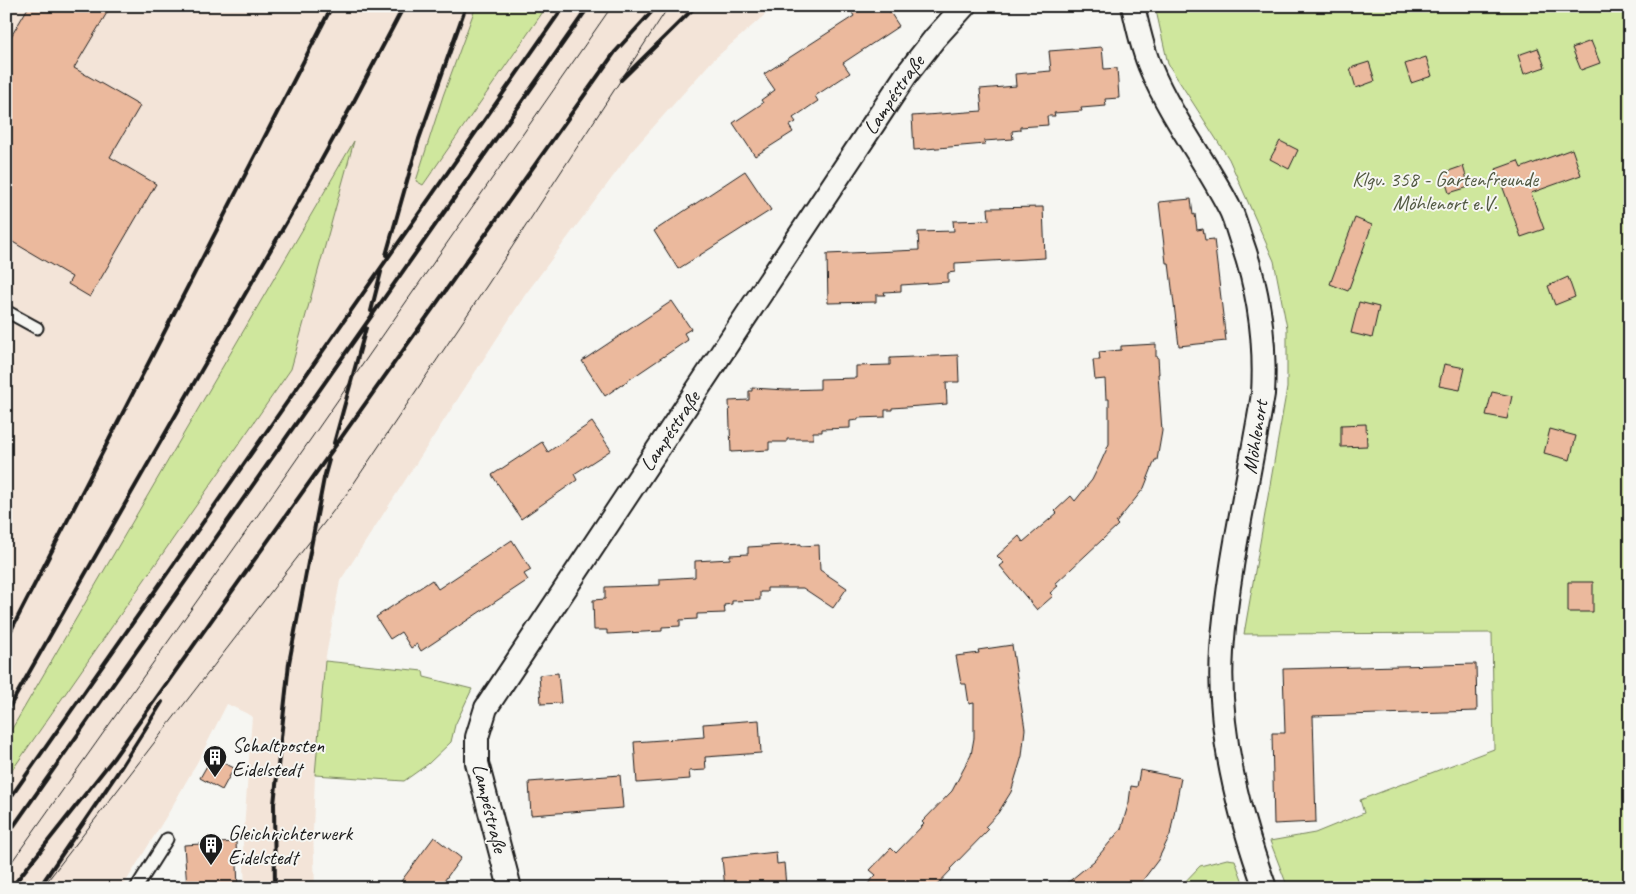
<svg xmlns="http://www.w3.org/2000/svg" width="1636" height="894" font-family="Caveat,sans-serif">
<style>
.built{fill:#f3e4d8}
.green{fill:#cfe79d;stroke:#76825c}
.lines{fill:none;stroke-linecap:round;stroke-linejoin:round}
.stream{stroke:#5c8c92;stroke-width:8}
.building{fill:#ebb99d;stroke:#1c1c1c}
.lane-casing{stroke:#1c1c1c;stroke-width:15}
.street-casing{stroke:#1c1c1c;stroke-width:26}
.lane{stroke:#f6f6f2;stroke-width:11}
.street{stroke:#f6f6f2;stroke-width:22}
.tram{stroke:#1c1c1c;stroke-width:1}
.rail{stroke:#1c1c1c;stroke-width:4}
.labels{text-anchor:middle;stroke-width:4;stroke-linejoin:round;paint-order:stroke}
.street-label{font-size:21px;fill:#1c1c1c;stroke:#f6f6f2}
.park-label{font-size:21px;fill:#525943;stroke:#f6f6f2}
.poi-label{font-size:21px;fill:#1c1c1c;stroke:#f6f6f2;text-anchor:start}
</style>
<rect width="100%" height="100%" fill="#f6f6f2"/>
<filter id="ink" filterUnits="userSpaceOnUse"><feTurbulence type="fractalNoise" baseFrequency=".02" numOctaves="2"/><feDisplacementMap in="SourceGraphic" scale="10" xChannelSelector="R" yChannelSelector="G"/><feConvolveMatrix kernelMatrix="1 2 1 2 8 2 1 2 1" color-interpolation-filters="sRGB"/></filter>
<g filter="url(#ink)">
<path class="built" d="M8 6H775L712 61 632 151 525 295 340 581 325 661 315 775 313 831 315 888H245L243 844 252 716 227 704 199 759 169 812 122 888H6V9Z"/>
<path class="green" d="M476 6H547L423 185 416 181 443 96Z
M1155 6H1630V888H1288L1270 841 1315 833 1364 813 1360 800 1494 749 1492 633 1244 634 1287 388V328L1274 261 1229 159 1168 64Z
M354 141 291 369 6 779V739Z
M325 661 423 671 424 677 472 689 455 725 451 742 428 764 404 781 315 775Z
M1227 859 1235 860 1245 888H1179L1200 866Z"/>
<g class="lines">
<path class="stream" d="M1413 888C1421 880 1429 884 1438 888"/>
</g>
<path class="building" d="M29 6H111L74 68 140 106 110 157 156 184 90 297 68 284 72 277 6 238V45Z
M848 6H886L899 26 843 63 850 73 815 96 818 101 793 118 796 122 789 126 793 132 755 156 733 123 763 103 761 100 775 90 764 74 854 16Z
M1591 41 1600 63 1581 70 1572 48Z
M1102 47 1104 69 1117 68 1119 98 1105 99 1106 106 1081 108 1082 111 1054 113 1055 116H1047L1048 125 1020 127V130L1012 131 1013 139 984 141 985 144 914 150 912 116 982 111 980 89 1016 86 1015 74 1051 71 1049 51Z
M1538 48 1545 67 1524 74 1518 55Z
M1426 57 1432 76 1411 83 1405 64Z
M1369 62 1375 81 1356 88 1350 68Z
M1280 141 1298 150 1289 169 1270 159Z
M1572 149 1581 175 1531 193 1544 229 1521 237 1496 169 1518 161 1521 168Z
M1463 166 1469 187 1449 193 1443 173Z
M745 171 771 210 678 269 654 231Z
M1191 199 1193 215 1195 214 1197 230 1203 229 1205 240 1214 239 1226 341 1179 346 1169 263H1166L1159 202Z
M1043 207 1045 258 955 263V272L948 273V282L901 285V291L884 292 885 295H876V302L828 303 827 254 919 250 918 232 954 231 953 221 989 220 988 208Z
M1355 218 1372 225 1348 291 1330 284Z
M1568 277 1575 297 1555 305 1548 286Z
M672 301 691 329 684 333 688 340 605 396 582 361Z
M1359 302 1379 307 1372 338 1351 333Z
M1156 344V357H1158L1159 374H1158L1162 431 1157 460H1155L1144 488 1116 523 1118 525 1055 584 1058 586 1050 593 1053 596 1037 610 1000 566 1004 563 997 556 1019 536 1023 542 1057 513 1055 511 1071 496 1075 501 1092 480 1100 464 1109 444V399H1106L1105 379 1095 380 1093 360H1100L1099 352 1121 350V346Z
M958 355 959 382H946L947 404 892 408V410H885V417L858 418V420L850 421V428L822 429V432H813V439H787V442H769V450L731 452 729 401 749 400V391H752V388L786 390 820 389V379L856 378V366L890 365V358Z
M1444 364 1465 368 1460 390 1439 386Z
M1492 392 1512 396 1507 419 1486 415Z
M592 422 611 450 574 474 577 480 521 519 492 475 542 442 548 452Z
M1366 424 1367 446 1341 447V425Z
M1550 429 1576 436 1570 460 1544 453Z
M512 540 531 570 524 574 528 580 421 651 417 644 411 648 401 632 390 639 376 617 432 580 438 589Z
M801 544V546L819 545 820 570 847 588 833 608 803 588H767V592H760V600L732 601V604L724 605 725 613 697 614V619L680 620V626L662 627V631L607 634V630H594L593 600 605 599V587L660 585V579L695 577V561L730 559V555L748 554V547Z
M1568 582H1593V612H1568Z
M1012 645 1025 729 1022 756 1011 792 998 813 985 827 988 830 950 869 951 870 934 888H864L876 875 870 870 891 848 896 853 924 824 922 822 952 791 971 755 974 738V703L969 704 966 684H961L956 656 979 653 978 650Z
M1476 664 1477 711 1313 716 1316 822 1274 824 1272 733H1285L1283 669Z
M558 673 561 703 541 704 539 675Z
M759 720 761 753 705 757 706 770 689 771 690 779 637 783 634 742 704 737 703 724Z
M212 757 234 768 222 790 200 778Z
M1140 770 1181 778 1170 835 1158 860 1137 888H1061L1094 861 1121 829 1129 802 1131 786 1137 787Z
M620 775 623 808 531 815 529 782Z
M434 837 461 858 439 888H396Z
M236 842 238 888H187L184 845Z
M776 852 777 864 784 863 786 886 725 888 722 858Z"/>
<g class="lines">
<g class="lane-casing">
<path id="lane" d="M6 311 37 328
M136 888 167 839"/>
</g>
<g class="street-casing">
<g id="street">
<path d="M1133 6C1138 27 1142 49 1151 69 1172 119 1207 163 1231 211 1235 220 1238 231 1241 240 1259 290 1266 341 1263 394 1249 480 1228 564 1222 651 1217 731 1238 813 1265 888"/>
<path id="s1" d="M510 888 477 763V737L486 708 906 75 935 38 964 6"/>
</g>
</g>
<use href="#lane" class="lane"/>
<use href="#street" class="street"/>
<path class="tram" d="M6 870 253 522 612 6
M42 888 348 492 488 284 669 6"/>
<path class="rail" d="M621 80 696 6
M386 255 419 139 466 6
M371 311 381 272
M334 443 366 328
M6 640 332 6
M6 713 190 390 301 197 353 103 404 6
M6 804 564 6
M6 837 589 6
M11 888 113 759 615 52 657 6
M39 888 118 772 162 702
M275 888 274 804 289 663 324 478 329 460"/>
</g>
</g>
<defs>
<g id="building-pin" transform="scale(1.25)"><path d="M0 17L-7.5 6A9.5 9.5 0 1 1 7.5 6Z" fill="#1c1c1c" stroke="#f6f6f2"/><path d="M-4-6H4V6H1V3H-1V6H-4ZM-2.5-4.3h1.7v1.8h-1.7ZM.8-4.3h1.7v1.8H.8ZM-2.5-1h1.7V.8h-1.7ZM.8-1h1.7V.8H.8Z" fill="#fff"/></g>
</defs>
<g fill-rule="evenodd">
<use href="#building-pin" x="215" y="757"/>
<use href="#building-pin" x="211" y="845"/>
</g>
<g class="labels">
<g class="street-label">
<text dy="7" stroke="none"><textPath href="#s1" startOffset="922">Lampéstraße</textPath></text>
<text dy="7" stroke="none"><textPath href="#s1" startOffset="518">Lampéstraße</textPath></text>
<text transform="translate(1255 437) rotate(-81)" y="7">Möhlenort</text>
<text transform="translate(490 808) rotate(76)" y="7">Lampéstraße</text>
</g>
<g class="park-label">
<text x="1445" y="186">Klgv. 358 - Gartenfreunde<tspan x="1445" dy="24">Möhlenort e.V.</tspan></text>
</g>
<g class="poi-label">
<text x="232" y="752">Schaltposten<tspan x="232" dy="24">Eidelstedt</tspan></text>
<text x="228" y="840">Gleichrichterwerk<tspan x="228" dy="24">Eidelstedt</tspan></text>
</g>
</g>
<rect width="1636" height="894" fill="none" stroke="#f6f6f2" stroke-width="25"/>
<rect x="12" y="12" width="1611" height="869" fill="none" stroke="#1c1c1c" stroke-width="2" filter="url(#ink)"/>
</svg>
